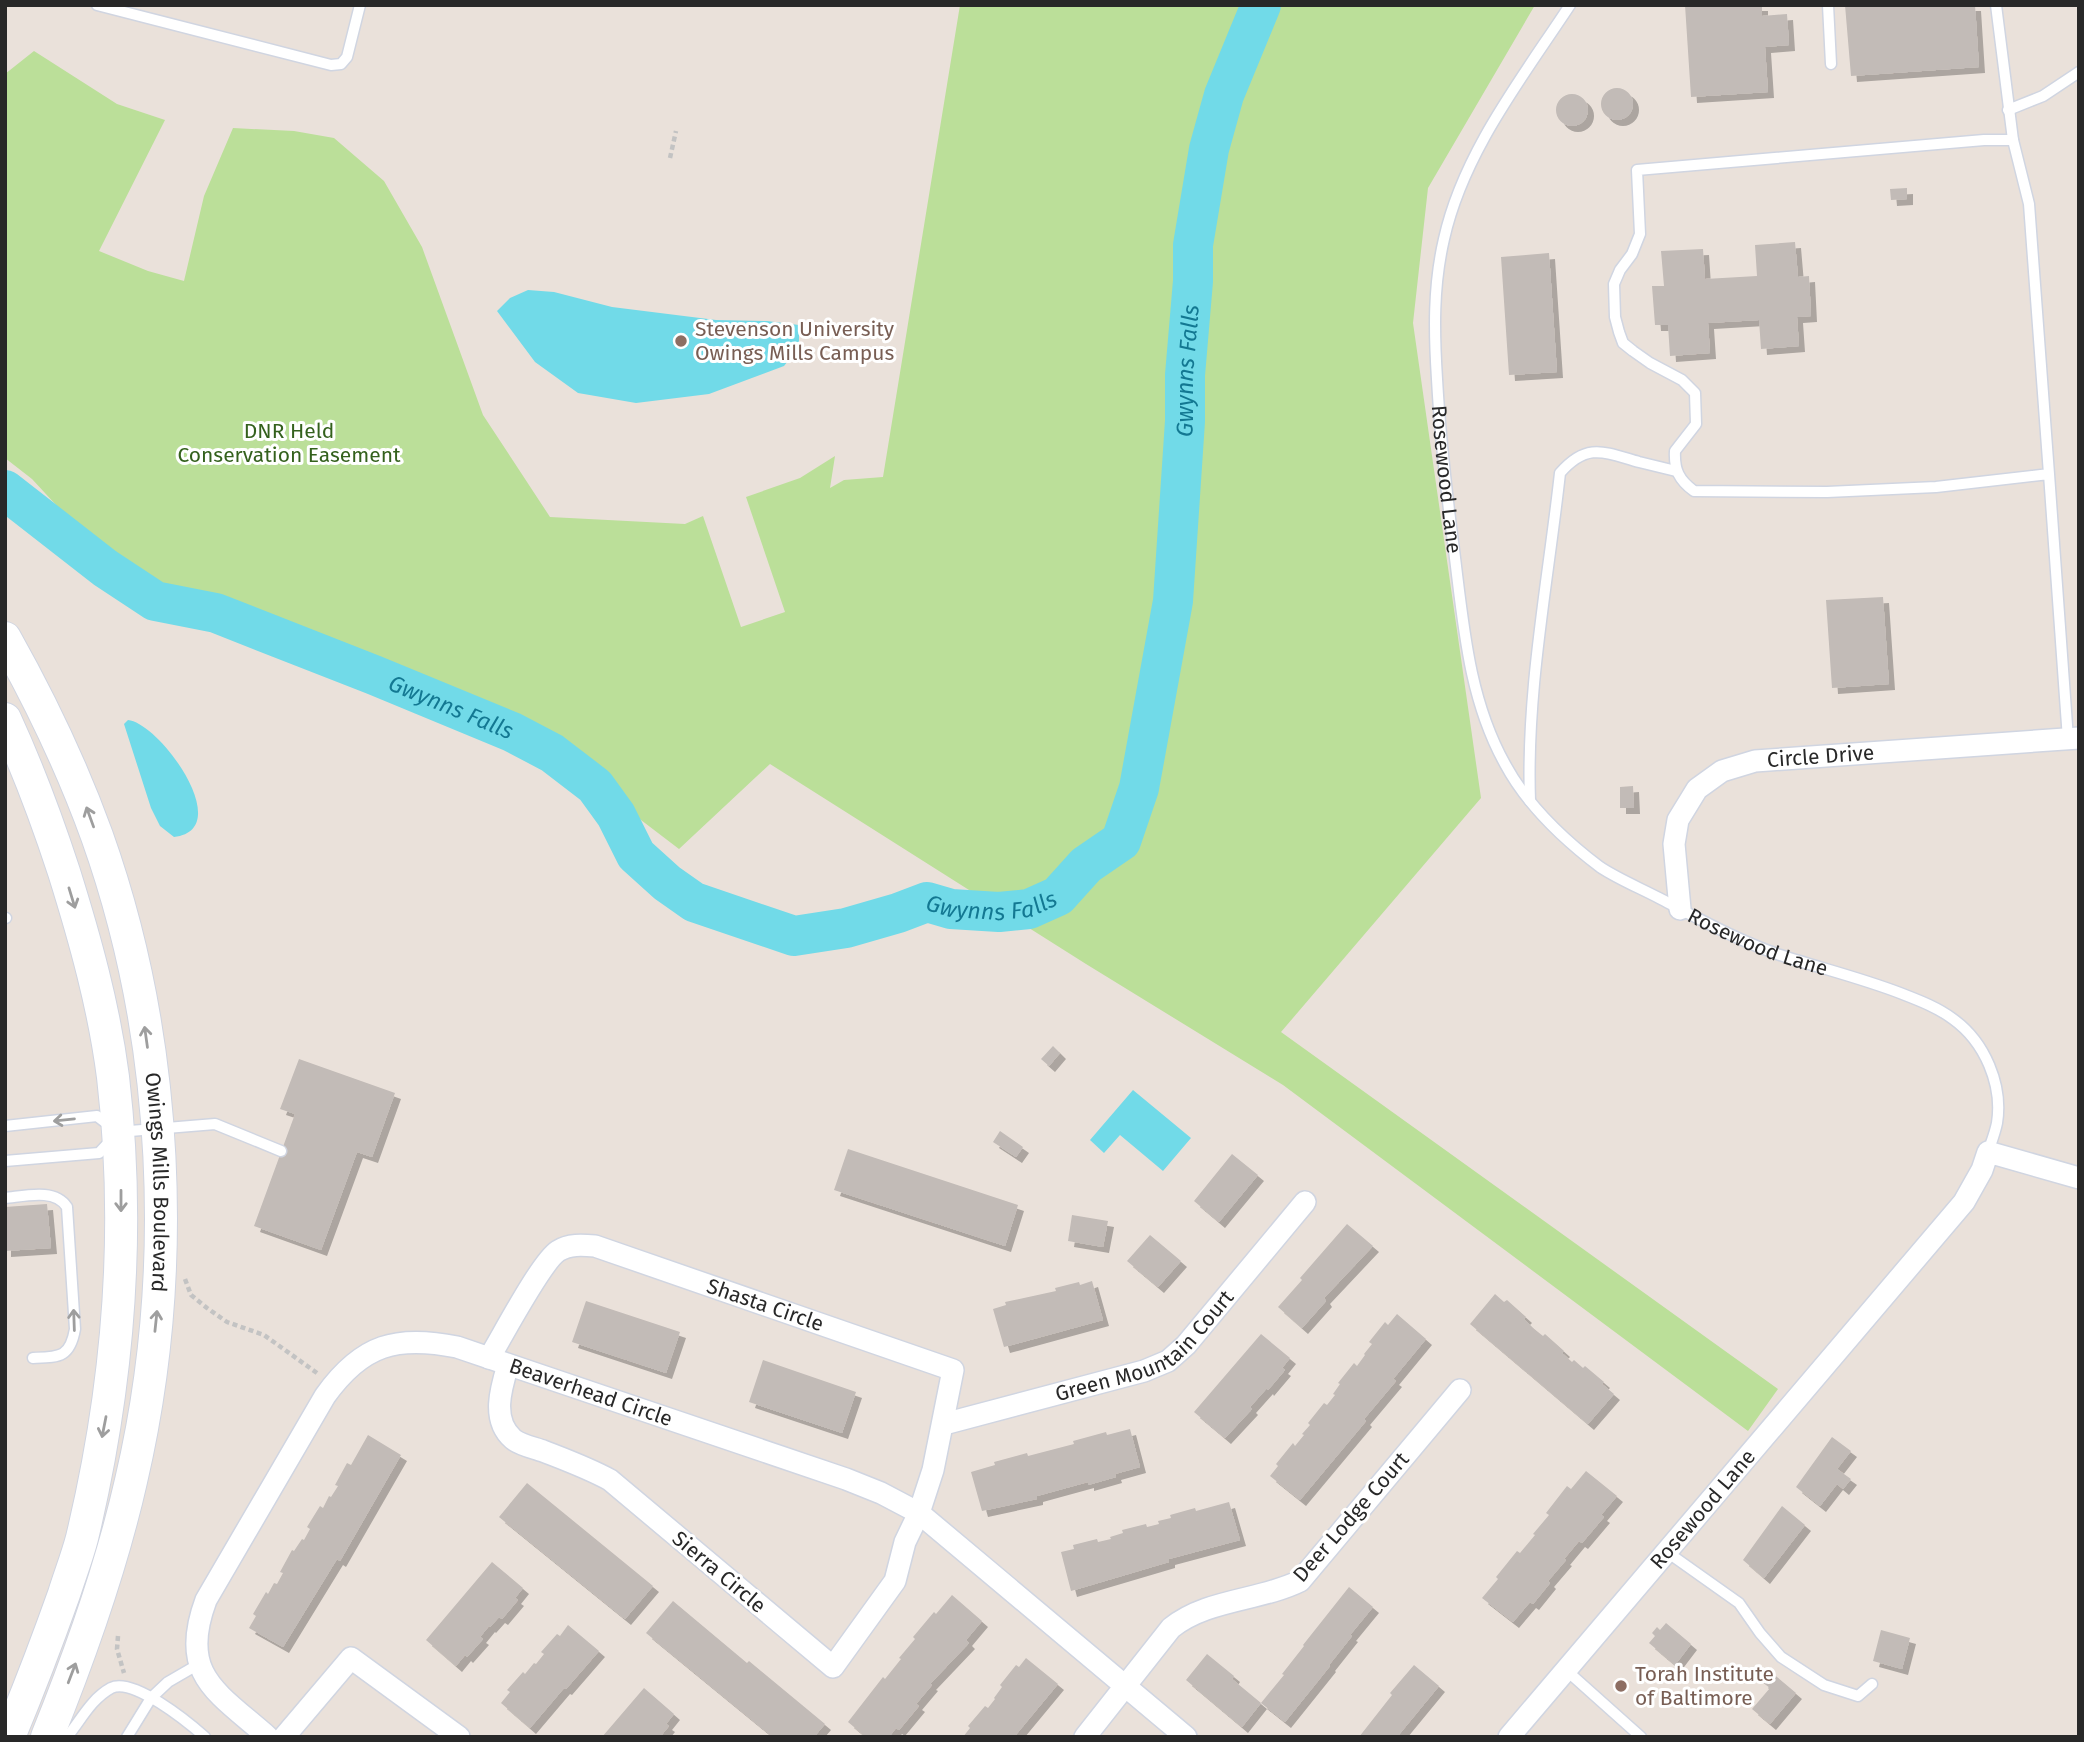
<svg xmlns="http://www.w3.org/2000/svg" width="2084" height="1742" font-family="'Fira Sans',sans-serif">
<style>
.green{fill:#bbdf99}
.water{fill:#71dae8}
.lines{fill:none;stroke-linecap:round;stroke-linejoin:round}
.river{stroke:#71dae8;stroke-width:40}
.building{fill:#c2bbb7;filter:url(#shadow)}
.lane-casing{stroke:#d0d5e1;stroke-width:13}
.street-casing{stroke:#d0d5e1;stroke-width:24}
.secondary-casing{stroke:#d0d5e1;stroke-width:34}
.path{stroke:#c3c3c3;stroke-width:4.5;stroke-dasharray:5 3.5;stroke-linecap:butt}
.lane{stroke:#fff;stroke-width:10}
.street{stroke:#fff;stroke-width:21}
.secondary{stroke:#fff;stroke-width:32}
.oneway{stroke:#9e9e9e}
.education-dot{fill:#8d6e63;stroke:#fff;stroke-width:2.5}
.labels{text-anchor:middle;stroke-width:6;stroke-linejoin:round;paint-order:stroke}
.education-label{font-size:21px;fill:#785e54;stroke:#fff;text-anchor:start}
.park-label{font-size:21px;fill:#34611d;stroke:#fff}
.street-label{font-size:21px;fill:#282828;stroke:#fff}
.water-label{font-size:23px;font-style:italic;fill:#137892;stroke:#fff}
</style>
<defs>
<filter id="shadow"><feDropShadow dx="6" dy="6" stdDeviation="0" flood-color="#0004"/></filter>
</defs>
<rect width="100%" height="100%" fill="#eae1da"/>
<path class="green" d="M960 5H1535L1428 188 1413 323 1481 798 1281 1032 1778 1389 1748 1431 1283 1085 1086 964 770 764 679 849 578 772 487 717 246 630 157 614 32 479 5 458V74L34 51 117 104 165 120 99 251 148 271 184 281 204 196 233 128 294 131 334 138 384 181 422 247 483 415 550 517 685 524 703 516 741 627 785 612 746 497 800 478 835 456 830 488 844 480 883 477Z"/>
<path class="water" d="M528 290 554 292 612 307 716 320 767 321 799 325V347L784 366 709 394 636 403 578 393 535 362 497 311 510 298Z
M128 720C160 723 237 830 174 837L160 826 151 808 124 724Z
M1133 1090 1191 1138 1163 1171 1120 1135 1104 1153 1090 1140Z"/>
<g class="lines">
<path class="river" id="s1" d="M5 490 105 568 155 601 216 613 374 675 512 732 552 753 595 786 616 815 636 855 667 883 694 902 794 936 846 928 898 913 927 902 951 909 999 912 1029 909 1058 896 1086 865 1121 841 1139 788 1173 601 1185 421V375L1193 281V245L1209 149 1224 95 1261 5"/>
</g>
<path class="building" d="M1685 5H1762V16L1787 14 1789 45 1765 47 1768 92 1691 97Z
M1845 5H1975L1979 67 1851 76Z
M1601 104a16 16 0 1 1 32 0a16 16 0 1 1-32 0Z
M1556 110a16 16 0 1 1 32 0a16 16 0 1 1-32 0Z
M1907 188V199L1891 200 1890 189Z
M1795 242 1798 277 1809 276 1811 316 1797 317 1799 346 1761 349 1759 320 1708 323 1710 353 1670 356 1668 325H1655L1652 286H1664L1661 251 1703 249 1705 279 1757 276 1755 245Z
M1549 253 1557 372 1509 375 1501 257Z
M1883 597 1889 684 1832 688 1826 600Z
M1633 786 1634 808H1620V787Z
M1053 1046 1060 1053 1049 1066 1041 1059Z
M299 1059 395 1093 372 1157 357 1152 321 1250 254 1226 295 1114 280 1109Z
M1000 1131 1023 1147 1016 1157 993 1142Z
M848 1149 1018 1205 1005 1246 834 1190Z
M1232 1154 1258 1175 1219 1222 1194 1201Z
M47 1204 51 1248 5 1251V1207Z
M1072 1215 1108 1221 1103 1247 1068 1241Z
M1347 1224 1373 1246 1324 1298 1326 1301 1302 1328 1278 1307 1302 1280 1300 1278Z
M1150 1235 1181 1261 1158 1287 1127 1261Z
M1092 1281 1103 1320 1004 1347 993 1309 1006 1305 1005 1302 1056 1291 1055 1288 1079 1282 1080 1285Z
M1495 1294 1504 1302 1507 1300 1526 1317 1524 1319 1533 1328 1543 1336 1545 1334 1564 1351 1562 1353 1572 1362 1574 1360 1583 1368 1585 1366 1604 1382 1602 1384 1614 1394 1588 1424 1470 1324Z
M586 1301 680 1332 666 1373 572 1342Z
M1397 1314 1426 1339 1393 1379 1396 1381 1364 1419 1366 1421 1300 1500 1270 1476 1278 1466 1276 1464 1293 1443 1295 1446 1304 1435 1302 1434 1310 1425 1308 1423 1324 1403 1327 1405 1335 1395 1333 1394 1340 1384 1338 1383 1354 1363 1357 1366 1365 1355 1364 1354 1372 1344 1369 1342 1385 1322 1388 1325Z
M1261 1334 1290 1358 1282 1368 1285 1370 1268 1390 1267 1388 1250 1407 1252 1409 1225 1438 1194 1412Z
M763 1360 856 1392 842 1433 749 1402Z
M1130 1429 1140 1467 1115 1474 1116 1477 1088 1485V1482L1037 1496V1499L982 1511 971 1472 995 1465 994 1462 1027 1453 1028 1456 1074 1444 1073 1441 1106 1432 1107 1435Z
M368 1435 401 1455 340 1561 337 1559 283 1647 249 1628 256 1616 253 1614 266 1592 268 1594 274 1583 277 1584 283 1573 280 1572 292 1550 294 1551 302 1539 304 1540 310 1529 307 1527 320 1506 323 1508 329 1496 331 1497 338 1486 335 1485 347 1463 351 1465Z
M1832 1437 1851 1451 1837 1469 1851 1479 1843 1489 1837 1484 1820 1506 1796 1487Z
M1586 1471 1617 1496 1601 1515 1604 1517 1582 1543 1579 1541 1564 1559 1566 1560 1548 1581 1550 1583 1533 1604 1530 1602 1513 1622 1482 1598 1498 1579 1496 1577 1517 1551 1520 1553 1535 1535 1533 1534 1549 1515 1546 1513 1567 1486 1571 1489Z
M527 1483 653 1586 625 1619 499 1517Z
M1229 1502 1240 1540 1169 1559V1562L1071 1591 1061 1552 1074 1549 1073 1545 1097 1539 1098 1542 1111 1539 1110 1537 1123 1533 1122 1530 1146 1524 1147 1527 1159 1524 1158 1521 1171 1518 1170 1515 1195 1508 1196 1511Z
M1782 1506 1805 1525 1764 1578 1743 1560Z
M492 1562 523 1588 515 1598 518 1600 502 1619 499 1617 490 1627 489 1626 480 1637 483 1639 467 1657 465 1655 456 1666 426 1640Z
M1349 1587 1373 1607 1350 1635 1352 1636 1329 1665 1330 1666 1285 1722 1261 1703 1284 1675 1282 1674 1304 1646 1303 1645Z
M952 1595 982 1621 966 1640 969 1643 930 1684 932 1685 916 1704 919 1706 899 1730 896 1728 889 1737H866L848 1722 883 1677 885 1679 901 1659 899 1658 915 1639 913 1637 934 1612 936 1614Z
M673 1601 747 1663 749 1661 825 1724 814 1737H773L646 1633Z
M1666 1623 1691 1644 1675 1665 1649 1643 1655 1636 1652 1633 1657 1627 1660 1630Z
M568 1625 599 1651 566 1689 564 1688 530 1728 501 1703 510 1692 507 1690 523 1672 525 1674 534 1663 536 1664 544 1654 541 1652 557 1634 560 1636Z
M1881 1630 1910 1638 1902 1669 1873 1661Z
M1207 1654 1234 1676 1232 1679 1261 1703 1242 1727 1186 1680Z
M1026 1658 1058 1684 1014 1737H963L970 1728 968 1726 985 1706 988 1708 995 1699 994 1698 1002 1687 1000 1685 1016 1665 1019 1667Z
M1414 1665 1439 1686 1397 1737H1359L1392 1695 1390 1693Z
M1771 1672 1796 1693 1770 1724 1752 1709 1770 1688 1762 1682Z
M644 1688 674 1714 666 1724 669 1726 660 1737H602Z"/>
<g class="lines">
<g class="lane-casing">
<g id="lane">
<path d="M97 5 331 65 341 64 347 57 360 5"/>
<path id="s2" d="M1570 5C1522 78 1463 153 1444 239 1433 286 1434 332 1437 379 1440 434 1446 488 1453 542 1463 618 1467 696 1505 764 1527 805 1563 839 1600 867 1618 879 1640 888 1659 898 1699 919 1737 940 1780 955 1820 968 1861 978 1900 993 1918 1000 1937 1007 1953 1019 1985 1042 2003 1085 1997 1123 1995 1133 1991 1143 1988 1152"/>
<path d="M1828 5 1831 64"/>
<path d="M1996 5 2013 140"/>
<path d="M2008 110 2043 96 2079 72"/>
<path d="M2049 474 2029 204 2013 140H1984L1637 170 1640 234 1632 254 1620 270 1614 284 1615 317 1619 332 1623 343 1633 351 1650 363 1682 380 1695 393 1696 424 1675 451C1674 470 1679 480 1694 491L1827 492 1936 487 2049 474 2068 739"/>
<path d="M1530 801C1526 691 1548 582 1560 473 1587 442 1604 452 1639 462 1651 465 1664 468 1676 471"/>
<path d="M5 918H6"/>
<path d="M5 1126 97 1116 118 1132 215 1124 281 1151"/>
<path d="M5 1161 99 1153 112 1139"/>
<path d="M5 1198C25 1196 55 1188 67 1207L75 1329C70 1358 59 1357 33 1358"/>
<path d="M1667 1552 1739 1603 1760 1633 1781 1657 1824 1685 1858 1696 1872 1684"/>
<path d="M1566 1670 1641 1737"/>
<path d="M67 1737C81 1720 91 1699 111 1688 133 1677 188 1722 205 1737"/>
<path d="M127 1737 151 1698 168 1682 199 1664"/>
</g>
</g>
<g class="street-casing">
<g id="street">
<path id="s3" d="M1680 909 1674 844 1678 820 1697 789 1722 771 1755 761 2079 738"/>
<path id="s4" d="M489 1358C502 1337 541 1262 558 1251 569 1244 582 1245 595 1246L953 1370 933 1470 919 1513 905 1542 895 1581 833 1667 610 1480C588 1468 566 1460 543 1451 535 1448 520 1445 513 1439 491 1420 501 1388 508 1365"/>
<path id="s5" d="M944 1424 1144 1371 1168 1361 1186 1345 1305 1202"/>
<path id="s6" d="M268 1737C217 1692 178 1675 206 1600L325 1396C362 1344 397 1335 457 1347L846 1479 881 1493 919 1513 1186 1737"/>
<path d="M284 1737 351 1658 459 1737"/>
<path d="M1085 1737 1171 1628C1207 1599 1259 1601 1300 1581L1460 1390"/>
<path id="s7" d="M1509 1737 1964 1202 1982 1170 1988 1152 2079 1178"/>
</g>
</g>
<g class="secondary-casing">
<g id="secondary">
<path id="s8" d="M5 638C41 702 72 767 97 836 169 1038 180 1272 131 1481 111 1569 81 1653 47 1737"/>
<path d="M5 719C28 769 47 820 64 872 85 939 104 1007 113 1077 131 1231 118 1388 82 1538 77 1557 70 1575 64 1594 47 1642 29 1689 9 1737"/>
</g>
</g>
<path class="path" d="M670 158 676 131
M185 1279 191 1295 207 1308 227 1322 264 1335 317 1373
M118 1636 117 1649 124 1673"/>
<use href="#lane" class="lane"/>
<use href="#street" class="street"/>
<use href="#secondary" class="secondary"/>
</g>
<defs><path id="oneway-shaft" d="M-6 0H5M1.5-3L5.5 0L1.5 3" fill="none" stroke-width="1.6" stroke-linecap="round" stroke-linejoin="round" transform="scale(1.75)"/></defs>
<g class="oneway">
<use href="#oneway-shaft" transform="translate(90 817) rotate(-110)"/>
<use href="#oneway-shaft" transform="translate(72 898) rotate(73)"/>
<use href="#oneway-shaft" transform="translate(146 1037) rotate(-98)"/>
<use href="#oneway-shaft" transform="translate(64 1120) rotate(174)"/>
<use href="#oneway-shaft" transform="translate(121 1201) rotate(90)"/>
<use href="#oneway-shaft" transform="translate(74 1320) rotate(-92)"/>
<use href="#oneway-shaft" transform="translate(156 1321) rotate(-84)"/>
<use href="#oneway-shaft" transform="translate(104 1427) rotate(101)"/>
<use href="#oneway-shaft" transform="translate(72 1673) rotate(-69)"/>
</g>
<g class="education-dot">
<circle cx="681" cy="341" r="7"/>
<circle cx="1621" cy="1686" r="7"/>
</g>
<g class="labels">
<g class="education-label">
<text x="695" y="336">Stevenson University<tspan x="695" dy="24">Owings Mills Campus</tspan></text>
<text x="1635" y="1681">Torah Institute<tspan x="1635" dy="24">of Baltimore</tspan></text>
</g>
<g class="park-label">
<text x="289" y="438">DNR Held<tspan x="289" dy="24">Conservation Easement</tspan></text>
</g>
<g class="street-label">
<text dy="7" stroke="none"><textPath href="#s2" startOffset="509">Rosewood Lane</textPath></text>
<text dy="7" stroke="none"><textPath href="#s3" startOffset="257">Circle Drive</textPath></text>
<text dy="7" stroke="none"><textPath href="#s2" startOffset="1118">Rosewood Lane</textPath></text>
<text dy="7" stroke="none"><textPath href="#s8" startOffset="572">Owings Mills Boulevard</textPath></text>
<text dy="7" stroke="none"><textPath href="#s4" startOffset="346">Shasta Circle</textPath></text>
<text dy="7" stroke="none"><textPath href="#s5" startOffset="220">Green Mountain Court</textPath></text>
<text dy="7" stroke="none"><textPath href="#s6" startOffset="696">Beaverhead Circle</textPath></text>
<text dy="7" stroke="none"><textPath href="#s7" startOffset="299">Rosewood Lane</textPath></text>
<text transform="translate(1351 1517) rotate(-49)" y="7">Deer Lodge Court</text>
<text transform="translate(719 1572) rotate(40)" y="7">Sierra Circle</text>
</g>
<g class="water-label">
<text dy="8" stroke="none"><textPath href="#s1" startOffset="1762">Gwynns Falls</textPath></text>
<text dy="8" stroke="none"><textPath href="#s1" startOffset="502">Gwynns Falls</textPath></text>
<text dy="8" stroke="none"><textPath href="#s1" startOffset="1132">Gwynns Falls</textPath></text>
</g>
</g>
<rect width="2084" height="1742" fill="none" stroke="#282828" stroke-width="14"/>
</svg>
